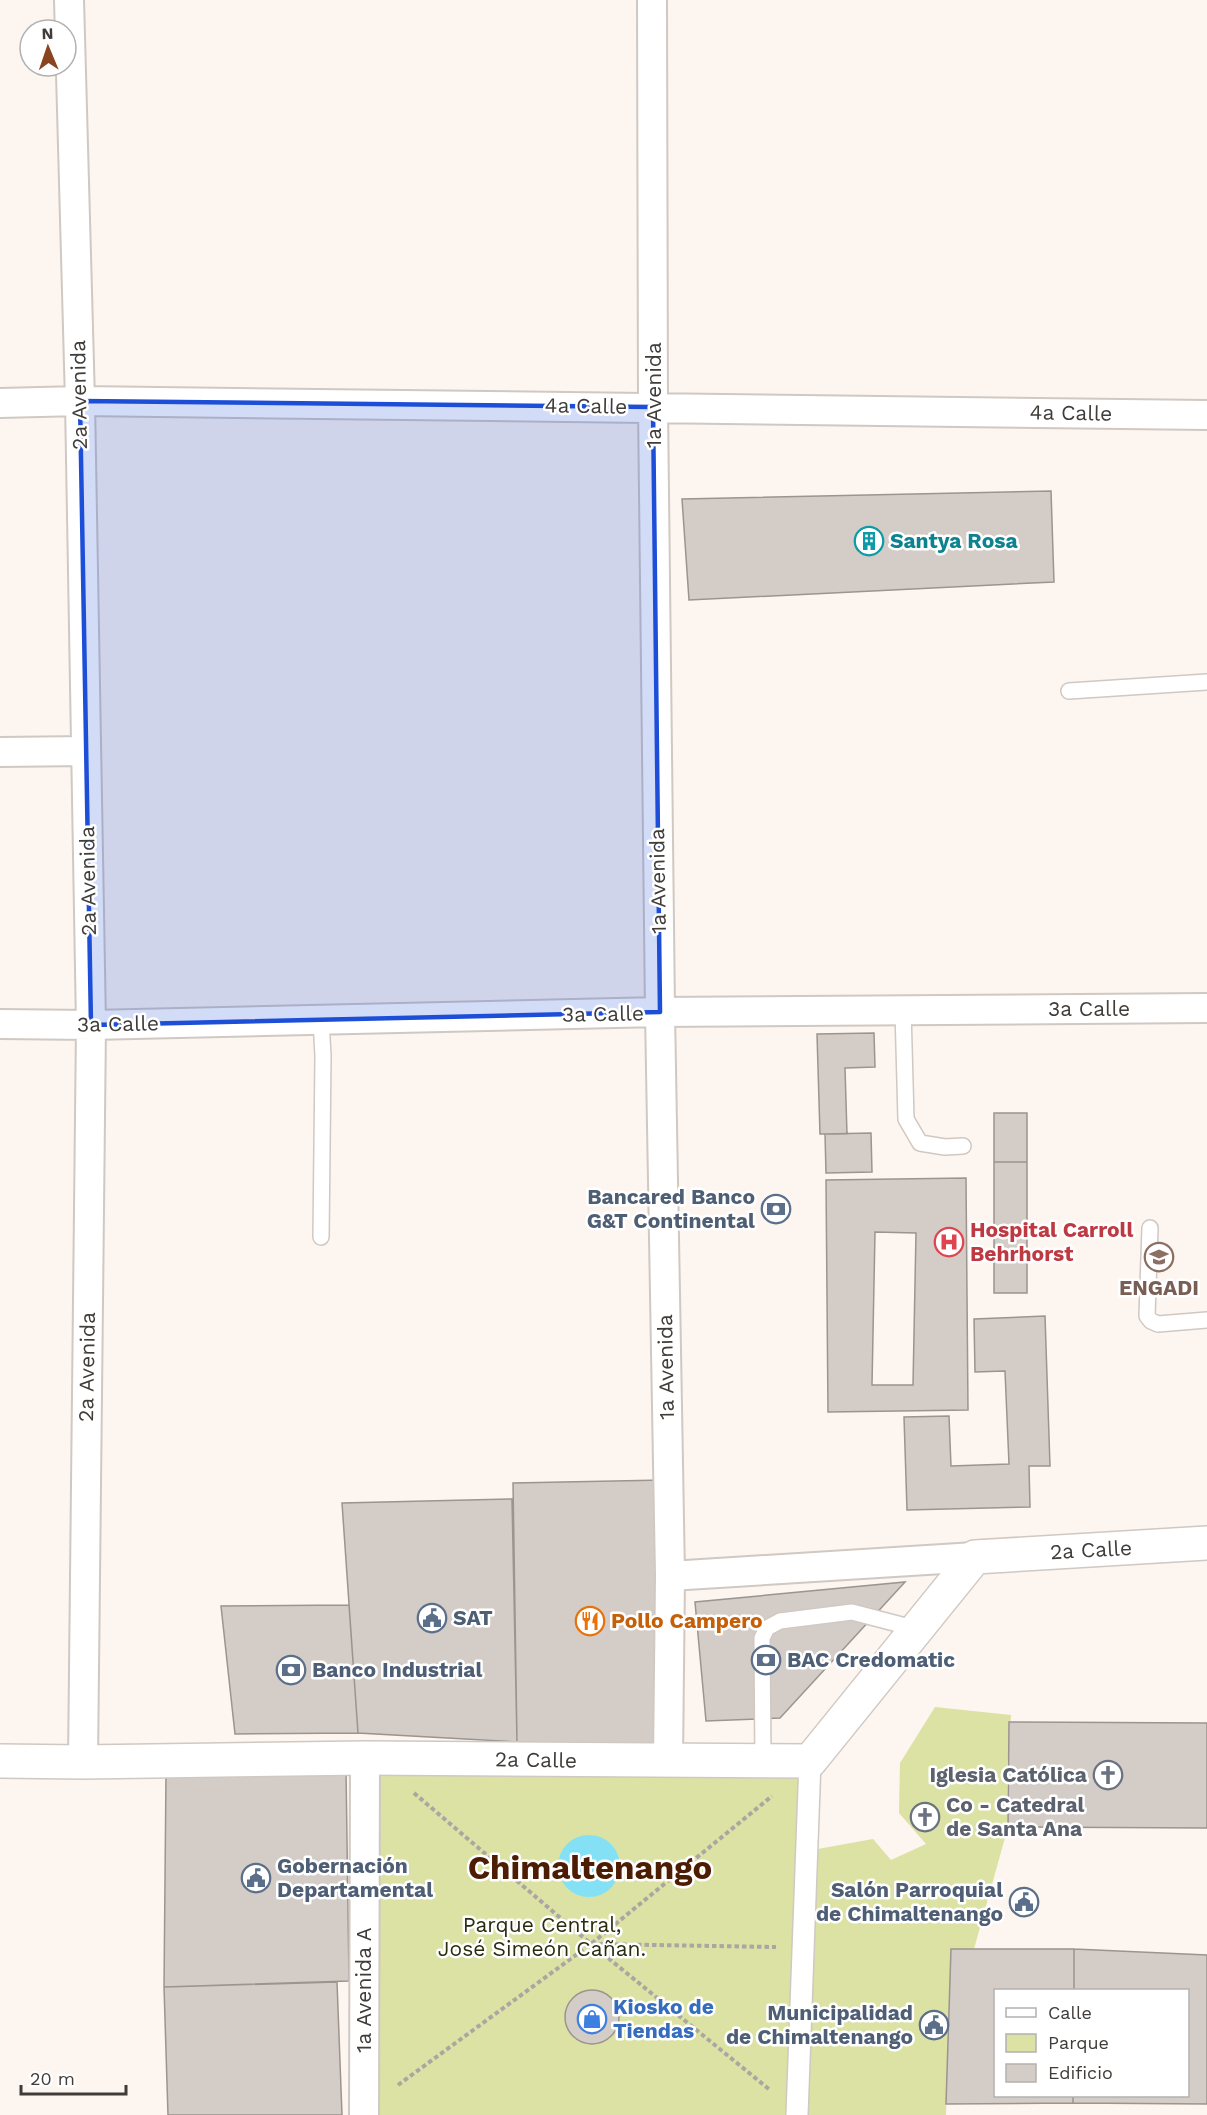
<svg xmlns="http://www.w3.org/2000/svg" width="1207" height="2115" font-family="'Work Sans',sans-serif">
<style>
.green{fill:#dbe2a4}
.water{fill:#84e1f5}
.building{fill:#d4cdc7;stroke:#9b948f;stroke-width:1.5;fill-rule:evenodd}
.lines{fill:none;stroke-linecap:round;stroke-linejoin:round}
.service-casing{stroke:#d0c8c2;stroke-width:18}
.pedestrian-casing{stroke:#d0c8c2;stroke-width:24}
.minor-casing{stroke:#d0c8c2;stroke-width:32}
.secondary-casing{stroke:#d0c8c2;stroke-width:36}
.path{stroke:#aca6a2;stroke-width:4;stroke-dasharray:4.5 3;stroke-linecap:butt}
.service{stroke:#fff;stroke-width:15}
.pedestrian{stroke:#fff;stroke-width:21}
.minor{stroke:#fff;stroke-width:28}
.secondary{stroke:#fff;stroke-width:33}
.marked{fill:#1d4ed8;fill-opacity:0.2;stroke:#1d4ed8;stroke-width:4.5;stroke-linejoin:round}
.labels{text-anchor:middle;stroke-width:5;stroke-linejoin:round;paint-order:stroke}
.street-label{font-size:21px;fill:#3f3c39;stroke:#fff}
.culture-label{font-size:21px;font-weight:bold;fill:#0d838f;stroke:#fff;text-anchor:start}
.service-label{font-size:21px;font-weight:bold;fill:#4e5e75;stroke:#fff;text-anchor:start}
.health-label{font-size:21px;font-weight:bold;fill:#be3a42;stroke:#fff;text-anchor:start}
.education-label{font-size:21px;font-weight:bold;fill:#785e54;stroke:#fff}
.food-label{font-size:21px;font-weight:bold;fill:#c56008;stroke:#fff;text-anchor:start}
.worship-label{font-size:21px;font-weight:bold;fill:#5b616d;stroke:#fff;text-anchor:end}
.park-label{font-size:21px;fill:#292c0d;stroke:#fff}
.shop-label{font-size:21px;font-weight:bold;fill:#366cbe;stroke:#fff;text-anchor:start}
.town-label{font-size:33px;font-weight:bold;fill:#4c1c03;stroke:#fff}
</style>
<rect width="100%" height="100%" fill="#fdf5ef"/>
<path class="green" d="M935 1707 1011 1715 1007 1771 1008 1827 974 1949H951L946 2115H364L365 1758 810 1761 807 1851 873 1839 891 1860 926 1844 899 1813 900 1763Z"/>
<path class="water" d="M558 1866a31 31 0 1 1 62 0a31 31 0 1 1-62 0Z"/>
<path class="building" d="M1051 491 1054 582 689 600 682 499Z
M874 1033 875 1067 845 1068 847 1134H820L817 1034Z
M994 1113H1027V1162H994Z
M871 1133 872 1172 826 1173 825 1134Z
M994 1162H1027V1293H994Z
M966 1178 968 1410 828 1412 826 1180ZM875 1232 916 1233 913 1385H872Z
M1045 1316 1050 1466H1029L1030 1507 907 1510 904 1417 949 1416 951 1466 1009 1464 1005 1371 975 1372 974 1319Z
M664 1480 666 1747 517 1742 513 1483Z
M512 1499 517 1742 358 1733 342 1503Z
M905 1582 780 1718 706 1721 695 1602Z
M349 1605 358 1733 235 1734 221 1606Z
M1009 1722 1207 1723V1828L1008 1827Z
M346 1769 349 1981 164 1987 166 1774Z
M951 1949H1074V1990H996V2096H1073V2103L946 2104Z
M1074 1949 1207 1955V2104L1073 2103V2096H1188V1990H1074Z
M337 1982 342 2115H168L164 1987Z
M565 2017a27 27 0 1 1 54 0a27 27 0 1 1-54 0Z"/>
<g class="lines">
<g class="service-casing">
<path id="service" d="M1069 691 1207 682
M903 1010 906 1119 920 1143 945 1147 963 1146
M321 1020 323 1056 321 1237
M1150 1228 1147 1316 1151 1321 1158 1324 1207 1320
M763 1761 762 1638 767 1628 780 1621 852 1612 917 1629"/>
</g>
<g class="pedestrian-casing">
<path id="pedestrian" d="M797 2115 810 1761"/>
</g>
<g class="minor-casing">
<path id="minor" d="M69 0 80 401 91 1025 83 1762
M652 0 653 407 660 1012 670 1576 668 1761
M0 403 80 401 1207 415
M0 752 86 751
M0 1024 91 1025 660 1012 1207 1008
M670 1576 975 1557
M364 2115 365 1758"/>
</g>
<g class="secondary-casing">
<path id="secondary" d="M0 1761 83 1762 365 1758 810 1761 975 1557 1207 1543"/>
</g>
<path class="path" d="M414 1793 591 1944 770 2090
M592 1944 776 1947
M398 2085 591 1944 772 1796"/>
<use href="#service" class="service"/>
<use href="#pedestrian" class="pedestrian"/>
<use href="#minor" class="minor"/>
<use href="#secondary" class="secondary"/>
</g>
<path class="marked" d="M80 401 653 407 660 1012 91 1025Z"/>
<defs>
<g id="building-ring" transform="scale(1.5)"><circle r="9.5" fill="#fff" stroke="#0f9aa8" stroke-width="1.5"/><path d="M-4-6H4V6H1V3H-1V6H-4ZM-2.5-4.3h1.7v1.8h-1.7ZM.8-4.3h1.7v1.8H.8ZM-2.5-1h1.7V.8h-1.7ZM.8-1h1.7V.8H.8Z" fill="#0f9aa8"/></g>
<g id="bank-ring" transform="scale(1.5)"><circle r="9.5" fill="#fff" stroke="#5c6f8a" stroke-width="1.5"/><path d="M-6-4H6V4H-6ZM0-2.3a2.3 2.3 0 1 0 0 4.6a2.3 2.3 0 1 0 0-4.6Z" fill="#5c6f8a"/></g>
<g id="hospital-ring" transform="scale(1.5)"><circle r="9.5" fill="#fff" stroke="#e0444e" stroke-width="1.5"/><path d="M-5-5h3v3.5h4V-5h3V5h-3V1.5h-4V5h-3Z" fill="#e0444e"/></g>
<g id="school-ring" transform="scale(1.5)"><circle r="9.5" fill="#fff" stroke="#8d6e63" stroke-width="1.5"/><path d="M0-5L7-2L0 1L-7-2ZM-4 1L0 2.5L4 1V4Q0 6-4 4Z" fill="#8d6e63"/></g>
<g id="civic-ring" transform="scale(1.5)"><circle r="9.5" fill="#fff" stroke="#5c6f8a" stroke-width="1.5"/><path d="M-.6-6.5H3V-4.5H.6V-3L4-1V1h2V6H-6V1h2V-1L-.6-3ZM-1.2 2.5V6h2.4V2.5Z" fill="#5c6f8a"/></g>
<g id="restaurant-ring" transform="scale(1.5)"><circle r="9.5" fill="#fff" stroke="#e8710a" stroke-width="1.5"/><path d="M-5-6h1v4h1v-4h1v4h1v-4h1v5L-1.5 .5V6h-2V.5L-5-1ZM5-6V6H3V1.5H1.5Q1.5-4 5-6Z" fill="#e8710a"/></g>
<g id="church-ring" transform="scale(1.5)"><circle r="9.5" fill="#fff" stroke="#6b7280" stroke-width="1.5"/><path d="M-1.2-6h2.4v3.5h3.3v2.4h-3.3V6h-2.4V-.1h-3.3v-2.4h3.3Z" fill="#6b7280"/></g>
<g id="shop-ring" transform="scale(1.5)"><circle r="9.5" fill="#fff" stroke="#3f7fe0" stroke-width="1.5"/><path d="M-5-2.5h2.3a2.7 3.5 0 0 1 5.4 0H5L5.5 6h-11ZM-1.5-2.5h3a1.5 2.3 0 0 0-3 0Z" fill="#3f7fe0"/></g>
</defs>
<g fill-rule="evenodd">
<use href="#building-ring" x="869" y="541"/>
<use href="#bank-ring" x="776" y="1209"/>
<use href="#hospital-ring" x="949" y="1242"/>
<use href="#school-ring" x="1159" y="1257"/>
<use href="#civic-ring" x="432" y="1618"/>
<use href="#restaurant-ring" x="590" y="1621"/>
<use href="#bank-ring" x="766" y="1660"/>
<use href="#bank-ring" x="291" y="1670"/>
<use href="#church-ring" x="1108" y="1775"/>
<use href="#church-ring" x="925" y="1817"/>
<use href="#civic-ring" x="256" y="1878"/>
<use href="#civic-ring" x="1024" y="1902"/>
<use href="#shop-ring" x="592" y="2019"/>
<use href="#civic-ring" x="934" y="2025"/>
</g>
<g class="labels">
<g class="street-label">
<text transform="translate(79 395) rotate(-91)" y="7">2a Avenida</text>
<text transform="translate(654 395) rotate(-90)" y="7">1a Avenida</text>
<text transform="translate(586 406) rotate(1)" y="7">4a Calle</text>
<text transform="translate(1071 413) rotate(1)" y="7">4a Calle</text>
<text transform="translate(88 881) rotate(-91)" y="7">2a Avenida</text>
<text transform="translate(658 881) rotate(-91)" y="7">1a Avenida</text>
<text x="1089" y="1016">3a Calle</text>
<text transform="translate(603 1014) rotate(-1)" y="7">3a Calle</text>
<text transform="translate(118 1024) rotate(-1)" y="7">3a Calle</text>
<text transform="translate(87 1367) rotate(-89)" y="7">2a Avenida</text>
<text transform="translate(666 1367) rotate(-91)" y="7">1a Avenida</text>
<text transform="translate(1091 1550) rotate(-3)" y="7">2a Calle</text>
<text transform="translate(536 1760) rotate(1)" y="7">2a Calle</text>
<text transform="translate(364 1990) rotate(-90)" y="7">1a Avenida A</text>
</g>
<g class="culture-label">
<text x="890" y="548">Santya Rosa</text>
</g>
<g class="service-label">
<text x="755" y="1204" text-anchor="end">Bancared Banco<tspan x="755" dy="24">G&amp;T Continental</tspan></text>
<text x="453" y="1625">SAT</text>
<text x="787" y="1667">BAC Credomatic</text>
<text x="312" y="1677">Banco Industrial</text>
<text x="277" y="1873">Gobernación<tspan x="277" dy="24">Departamental</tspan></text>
<text x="1003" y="1897" text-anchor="end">Salón Parroquial<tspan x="1003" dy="24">de Chimaltenango</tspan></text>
<text x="913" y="2020" text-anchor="end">Municipalidad<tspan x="913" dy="24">de Chimaltenango</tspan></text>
</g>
<g class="health-label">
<text x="970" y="1237">Hospital Carroll<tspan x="970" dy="24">Behrhorst</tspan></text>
</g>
<g class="education-label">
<text x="1159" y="1295">ENGADI</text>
</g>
<g class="food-label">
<text x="611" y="1628">Pollo Campero</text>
</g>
<g class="worship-label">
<text x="1087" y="1782">Iglesia Católica</text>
<text x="946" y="1812" text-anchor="start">Co - Catedral<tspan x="946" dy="24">de Santa Ana</tspan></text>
</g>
<g class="park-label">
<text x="542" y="1932">Parque Central,<tspan x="542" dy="24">José Simeón Cañan.</tspan></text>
</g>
<g class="shop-label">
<text x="613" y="2014">Kiosko de<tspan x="613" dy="24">Tiendas</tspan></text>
</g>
<g class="town-label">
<text x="590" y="1879">Chimaltenango</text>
</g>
</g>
<rect x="994" y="1989" width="195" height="108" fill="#ffffff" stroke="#b2b1b0" stroke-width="1.5"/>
<rect x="1006" y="2008" width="30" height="9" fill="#ffffff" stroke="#b2b1b0" stroke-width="1.5"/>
<text x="1048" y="2019" font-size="18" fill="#3f3c39">Calle</text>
<rect x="1006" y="2034" width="30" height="18" fill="#dbe2a4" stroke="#b2b1b0" stroke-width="1.5"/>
<text x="1048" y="2049" font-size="18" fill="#3f3c39">Parque</text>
<rect x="1006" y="2064" width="30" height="18" fill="#d4cdc7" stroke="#b2b1b0" stroke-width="1.5"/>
<text x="1048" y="2079" font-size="18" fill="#3f3c39">Edificio</text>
<g transform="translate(48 48) rotate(358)"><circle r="28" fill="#ffffff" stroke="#b2b1b0" stroke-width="1.5"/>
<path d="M0-4.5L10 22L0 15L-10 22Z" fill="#8a4420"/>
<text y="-9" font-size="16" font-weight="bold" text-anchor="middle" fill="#3f3c39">N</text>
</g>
<path d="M21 2085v9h105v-9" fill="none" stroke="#3f3c39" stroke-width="3"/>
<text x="30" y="2085" font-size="18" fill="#3f3c39" stroke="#ffffff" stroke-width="4.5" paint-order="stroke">20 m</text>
</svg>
